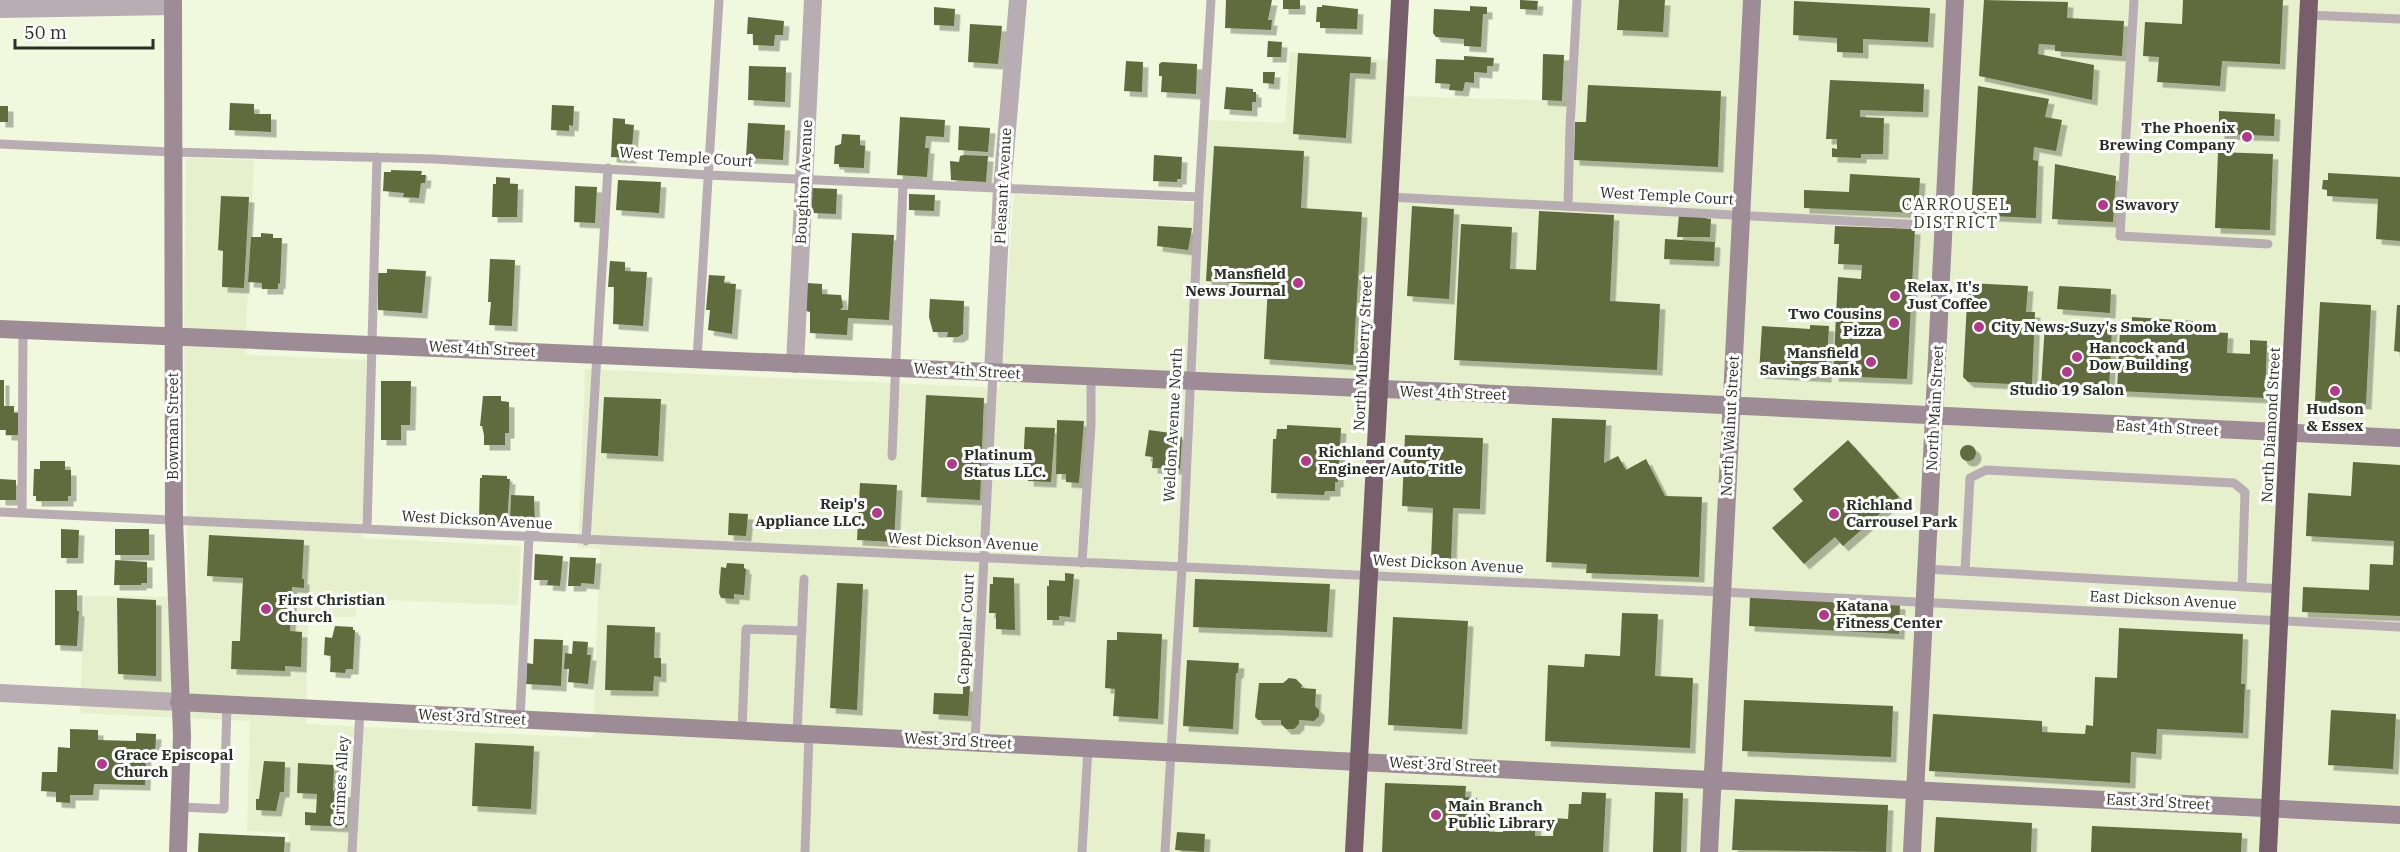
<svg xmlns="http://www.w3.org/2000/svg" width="2400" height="852" font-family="'IBM Plex Serif',serif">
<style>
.built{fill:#e6f0cd}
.building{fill:#606c3e;filter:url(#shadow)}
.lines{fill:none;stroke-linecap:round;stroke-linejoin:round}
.lane{stroke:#b9adb4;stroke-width:9}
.street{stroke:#b9adb4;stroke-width:18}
.secondary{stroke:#9d8b95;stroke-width:18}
.highway{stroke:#765e6b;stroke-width:18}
.poi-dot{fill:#b4398a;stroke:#fff;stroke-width:2}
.labels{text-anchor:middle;stroke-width:6;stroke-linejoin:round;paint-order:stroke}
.poi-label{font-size:15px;font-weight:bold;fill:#2c2f25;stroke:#fff;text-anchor:start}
.street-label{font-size:15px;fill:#2c2f25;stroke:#fff}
.neighbourhood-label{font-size:16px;letter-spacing:1.5px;fill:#333923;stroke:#fff}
</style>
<defs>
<filter id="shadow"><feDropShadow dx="5.5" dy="5.5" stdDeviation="0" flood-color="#0004"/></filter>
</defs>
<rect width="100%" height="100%" fill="#f0f8dd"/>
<path class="built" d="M1573 0H2400V852H288L289 833 247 831 250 721 80 713 84 596 188 597 184 326 186 158 254 160 245 355 367 360 362 538 521 546 518 605 356 599V617H308L306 724 593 738 600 549 578 548 585 369 1000 388 1014 194 1204 203 1208 120 1285 123 1290 52 1400 61 1397 96 1569 101Z"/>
<path class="building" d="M1226 0H1272L1268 20H1272L1271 30 1225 28Z
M1283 0H1300V9H1283Z
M1520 0 1538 1 1537 10 1520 9Z
M1619 0H1665L1663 32 1617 30Z
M1984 0 2068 2 2067 18 2124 21 2122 56 2055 51V45L2039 44 2038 54 2094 65 2092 100 1979 76Z
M2183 0H2283L2280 64 2222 61 2220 86 2157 82 2159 57 2143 56 2145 22 2182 24Z
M1794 1 1930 8 1928 42 1863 39V53L1837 52V38L1793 35Z
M1322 5 1358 9 1357 29 1320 28V22H1316L1317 7H1322Z
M1470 6 1487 7V14H1483L1481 47 1464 46V39L1436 37 1433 33 1434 9 1470 11Z
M934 7 955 9 954 26 934 25Z
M748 17 784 21 783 35H775L774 46 753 45V34H747Z
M970 24 1002 26 998 64 968 62Z
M1268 41 1282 42 1281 57H1267Z
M1298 53 1371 57 1370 74 1350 73 1346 138 1293 134Z
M1543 54 1564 55 1562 101 1542 100Z
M1464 56 1494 58 1493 66H1487V73L1474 72V83L1465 82 1463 91 1449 90 1450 84 1435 83 1436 59 1464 60Z
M1126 61 1143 62 1142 92 1124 91Z
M1162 62 1197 64 1196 94 1161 92 1162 76H1159V64Z
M749 66 786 67 785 102 748 100Z
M1263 72H1275L1274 84 1263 83Z
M1830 80 1924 84 1923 112 1860 110V117L1884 118 1883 154H1861V158L1832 157V148L1837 149V139H1826Z
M1588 85 1721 91 1718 167 1574 160 1575 122H1586Z
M1978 86 2049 99 2045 117 2062 120 2056 151 2034 147 2033 160 2038 161 2036 218 1971 215Z
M1226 87 1253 89V92H1256V102H1252V111L1224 109Z
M230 103 254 104V114H271V132L229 130Z
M552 105 574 106 573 126 569 125V131L551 130Z
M0 106H8V122H0Z
M2219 111 2275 114 2274 136 2219 134Z
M900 117 945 120 944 137 926 136 925 148H929L927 177 897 175Z
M613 118 625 119V124L634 125 631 158 611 157Z
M748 123 785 125 783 160 746 158Z
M959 126 990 128 988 152 958 150Z
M842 134 860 135V145L865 146 864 168 839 167V164H834L835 146 841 144Z
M1214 146 1304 151 1301 208 1362 212 1353 365 1264 359 1268 285 1206 281Z
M2218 152 2273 154 2270 230 2215 228Z
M964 155 988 156 986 182 951 180 950 161 959 162 960 156Z
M1154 155 1182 157 1181 179H1177V182L1153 181Z
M2055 164 2116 176 2113 222 2052 219Z
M391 170 422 171 421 175H426L425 183H421L419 198 403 197 404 193 383 191 384 172H391Z
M2328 173 2400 177V241L2376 239 2378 199 2327 196V190L2322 189 2323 180H2328Z
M1850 174 1920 178 1918 213 1804 208V190L1849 192Z
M496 177 510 178V184H518L517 217H492L493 184H496Z
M618 180 661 182 659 213 616 210Z
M575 186 597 187 595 223 574 222Z
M812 188 837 189 836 214 812 213Z
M909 194 935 195 934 211 909 210Z
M221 196 249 197 244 288 222 287 223 251 218 250Z
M1412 206 1454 209 1449 299 1407 296Z
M1539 211 1614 215 1610 301 1660 304 1657 370 1454 360 1461 224 1512 227 1510 269 1536 270Z
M1679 214 1711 219 1710 237H1677Z
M1158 226 1192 228 1188 250 1157 246Z
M1835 226 1915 229 1907 379 1833 376 1838 277 1861 279 1862 265 1838 264 1839 244H1834Z
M261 233 273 234V238H282L280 284 278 283V289H262V283L248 282 251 237H261Z
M852 233 894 235 889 320 848 318 847 335 810 333V312L806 311 807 283 822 284V294L841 295 843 307 840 310H848Z
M1665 239 1715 242 1714 261 1664 259Z
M490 259 515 260 512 326 489 325 491 302H488Z
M610 261 625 262V271L647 272 643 326 613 324 614 287H608Z
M387 269 426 271 422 313 378 310V273H387Z
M709 275 725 276 724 283 736 284 732 334 708 330 710 310H706Z
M1968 283 2028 286 2026 312H2035L2032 385 1968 382 1963 377Z
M2059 286 2111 289 2110 313 2057 309Z
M930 299 964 301 963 334 958 337H947L948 332H933L929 317Z
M2320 302 2371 305 2366 404 2315 401Z
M2397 305H2400V352L2394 351Z
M2132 317 2193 321 2192 331 2228 333 2227 353 2250 354V340L2267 341 2265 398 2117 391 2120 329 2132 330Z
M2045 323 2112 327 2109 390 2041 387Z
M1810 325 1829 326 1826 377 1759 373 1762 326 1810 329Z
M0 380H4V406H14V413H18V435H6V430H0Z
M381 381H411L410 425H401V440H381Z
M926 395 984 398 980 500 921 497Z
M483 396H501V401L509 402V433H505V445H484V435L482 426H480Z
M604 397 661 399 658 456 601 453Z
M1552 418 1606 420 1604 463 1618 456 1626 470 1646 459 1665 496 1702 497 1699 577 1586 573 1587 564 1546 562Z
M1057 420 1084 421 1079 483 1066 482V474H1056Z
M1287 425 1341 428 1338 482H1335V491H1325L1324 495 1271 493 1273 439H1276L1277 429H1287Z
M1025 427 1055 428 1051 482 1028 481 1029 467H1023Z
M1149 430 1178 434V437H1182L1180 469 1152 468 1153 457 1145 456Z
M1405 435 1483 438 1480 509 1453 508 1451 561H1431L1433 508 1402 506Z
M1848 440 1899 497 1843 546 1835 537 1804 564 1772 528 1803 501 1793 489Z
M1960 453a8 8 0 1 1 16 0a8 8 0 1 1-16 0Z
M40 461H65V470H71V496H68V501H36V496H33L34 469H40Z
M2353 462 2400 465V616L2302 612 2303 587 2369 590 2370 564 2393 565 2394 541 2306 536 2308 493 2351 496Z
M482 475 507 476V479H510L507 523 479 522 480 478H482Z
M0 479 16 480V500H0Z
M860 483 897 485 894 542 857 540Z
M511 495 534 496 535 528H520V523L510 522Z
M729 513 748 514 746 536 728 535Z
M61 529 79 530 78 558H61Z
M115 529H149V555H115Z
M209 535 304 540 302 579H304V588L292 587 290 631 302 632 301 667 285 666V671L231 669 232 641H240L243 578 207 576Z
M535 554 563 556 560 586 547 585 548 580H534Z
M570 557 596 558 594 584 581 583V586H568Z
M115 560 147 562V583H141V585H114Z
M727 563 744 564V568L746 569 744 595 734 594V599L721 598 719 593 721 567 726 568Z
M1065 573 1074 574 1070 617 1059 616V620H1047V586H1049V580L1065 581Z
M993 577 1014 578 1015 630 996 629V613H989L990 584H993Z
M1195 579 1330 584 1327 632 1193 627Z
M837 583 863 584 857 710 830 708Z
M55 590H77V611H79L77 646 55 645Z
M1750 596 1900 604 1899 634 1749 626Z
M117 598 156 600V676L118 674Z
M1622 613 1658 614 1655 676 1693 678 1690 748 1545 741 1548 665 1584 667 1585 654 1620 656Z
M1393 617 1468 621 1462 729 1388 725Z
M607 625 655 627 654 658H661V677L654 676 653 691 605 690Z
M335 626 353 627V630H355L353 669H346L345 673 330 672 331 656 324 655 325 637 332 638Z
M2119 628 2243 634 2241 684H2245L2243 733 2157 729 2156 754 2131 752 2130 783 1929 771 1933 714 2042 721V732L2085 734 2086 725 2093 726 2095 677 2117 678Z
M1117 632 1162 634 1158 719 1113 716 1115 689 1105 688 1107 640H1117Z
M534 639 563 640 561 686 526 684 527 663 533 664Z
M573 641 588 642 587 655H591L588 684 568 682 569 669H564L565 653 572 654Z
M1187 660 1239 663 1238 673H1236L1233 729 1183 726Z
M1289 678 1296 679 1302 685 1301 688 1316 689 1315 706 1319 710V716L1314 721 1299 720V724L1294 729H1286L1281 724V720H1258L1255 717 1259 683H1283Z
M963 686H970L968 716 933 714 934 693 963 694Z
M1744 700 1893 706 1891 757 1742 751Z
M2331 710 2396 714 2393 769 2328 765Z
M70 729 98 730V740L136 741V733L156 734 155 756H146L145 785 94 784 93 795H70V803L56 802V792L41 791 42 772H57L58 747 70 748Z
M475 743 534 746 531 809 472 806Z
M264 761 285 762 284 792H280L276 811 256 810V799H259Z
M298 763 334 765 333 791 348 792 347 827 305 825V812L316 813 317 794 297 793Z
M1385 783 1466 786 1465 797 1477 798 1476 811 1490 812 1489 832H1503V822L1536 824 1535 836H1553L1554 818 1568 819 1569 804H1581L1582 792 1606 793 1603 852H1382Z
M1655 792 1683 793 1681 852H1653Z
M1735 799 1888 805 1886 852 1732 850Z
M1936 817 2032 823 2031 852H1934Z
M2092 826 2242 833 2241 852H2091Z
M1177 832 1205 834 1204 852 1175 850Z
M199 833 285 837 284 852H198Z"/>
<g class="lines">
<path class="lane" d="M2134 0 2120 236 2268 244
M2308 15 2400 19
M0 144 172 152 434 159 708 175 1199 197
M1389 197 1943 226
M1568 206 1570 126 1577 0
M697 359 719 0
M892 456 903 184
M0 512 1722 592 2400 627
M22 513 23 330
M367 529 377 157
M586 541 608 168
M1082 563 1091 425V377
M1926 569 2281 589
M1965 571 1970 478 1986 470 2234 483 2245 492 2242 586
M520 719 529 537
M742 730 746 629 802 631
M797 733 804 579
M975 742 993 373
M180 807 224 809 227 704
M352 852 360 711
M805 852 809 734
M1082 852 1088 748
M1165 852 1182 568 1199 197 1211 0"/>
<path class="street" d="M0 9 173 6
M795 364 813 0
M993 373 1002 189 1018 0
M0 693 179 702"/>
<path class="secondary" d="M173 0 174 519 182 736 178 852
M0 329 1475 393 2400 438
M179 702 2400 815
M1709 852 1752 0
M1912 852 1955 0"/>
<path class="highway" d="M1354 852 1400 0
M2268 852 2309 0"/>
</g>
<g class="poi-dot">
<circle cx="2247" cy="137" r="6"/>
<circle cx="2103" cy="205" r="6"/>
<circle cx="1298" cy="283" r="6"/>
<circle cx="1895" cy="296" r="6"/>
<circle cx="1894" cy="323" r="6"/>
<circle cx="1979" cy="327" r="6"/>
<circle cx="2077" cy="357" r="6"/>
<circle cx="1871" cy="362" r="6"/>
<circle cx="2067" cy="372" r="6"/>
<circle cx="2335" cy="391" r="6"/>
<circle cx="1306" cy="461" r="6"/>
<circle cx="952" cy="464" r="6"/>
<circle cx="877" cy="513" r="6"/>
<circle cx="1834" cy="514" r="6"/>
<circle cx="266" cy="609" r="6"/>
<circle cx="1824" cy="615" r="6"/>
<circle cx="102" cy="764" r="6"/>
<circle cx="1436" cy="815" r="6"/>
</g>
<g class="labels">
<g class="poi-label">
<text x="2235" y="133" text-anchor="end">The Phoenix<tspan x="2235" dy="17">Brewing Company</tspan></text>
<text x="2115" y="210">Swavory</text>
<text x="1286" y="279" text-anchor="end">Mansfield<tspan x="1286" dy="17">News Journal</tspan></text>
<text x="1907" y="292">Relax, It's<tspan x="1907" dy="17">Just Coffee</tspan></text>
<text x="1882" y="319" text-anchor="end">Two Cousins<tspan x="1882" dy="17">Pizza</tspan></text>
<text x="1991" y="332">City News-Suzy's Smoke Room</text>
<text x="2089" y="353">Hancock and<tspan x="2089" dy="17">Dow Building</tspan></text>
<text x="1859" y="358" text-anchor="end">Mansfield<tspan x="1859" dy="17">Savings Bank</tspan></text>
<text x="2067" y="395" text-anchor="middle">Studio 19 Salon</text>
<text x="2335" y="414" text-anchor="middle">Hudson<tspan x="2335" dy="17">&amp; Essex</tspan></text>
<text x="1318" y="457">Richland County<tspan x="1318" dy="17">Engineer/Auto Title</tspan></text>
<text x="964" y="460">Platinum<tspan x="964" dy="17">Status LLC.</tspan></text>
<text x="865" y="509" text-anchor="end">Reip's<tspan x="865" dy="17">Appliance LLC.</tspan></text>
<text x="1846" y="510">Richland<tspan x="1846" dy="17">Carrousel Park</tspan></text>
<text x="278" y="605">First Christian<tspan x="278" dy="17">Church</tspan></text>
<text x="1836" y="611">Katana<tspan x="1836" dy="17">Fitness Center</tspan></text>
<text x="114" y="760">Grace Episcopal<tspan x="114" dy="17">Church</tspan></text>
<text x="1448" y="811">Main Branch<tspan x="1448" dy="17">Public Library</tspan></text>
</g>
<g class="street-label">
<text transform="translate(686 157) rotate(4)" y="5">West Temple Court</text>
<text transform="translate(804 182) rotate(-87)" y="5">Boughton Avenue</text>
<text transform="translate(1003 186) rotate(-87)" y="5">Pleasant Avenue</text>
<text transform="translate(1667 196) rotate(3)" y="5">West Temple Court</text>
<text transform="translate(482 349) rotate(3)" y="5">West 4th Street</text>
<text transform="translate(1363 353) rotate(-87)" y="5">North Mulberry Street</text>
<text transform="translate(967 371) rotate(3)" y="5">West 4th Street</text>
<text transform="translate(1453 393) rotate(2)" y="5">West 4th Street</text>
<text transform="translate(1935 408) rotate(-87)" y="5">North Main Street</text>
<text transform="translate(1173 425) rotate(-87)" y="5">Weldon Avenue North</text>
<text transform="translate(2271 425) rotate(-87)" y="5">North Diamond Street</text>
<text transform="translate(173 426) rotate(-90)" y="5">Bowman Street</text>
<text transform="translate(1730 426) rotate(-87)" y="5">North Walnut Street</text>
<text transform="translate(2167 428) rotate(3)" y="5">East 4th Street</text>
<text transform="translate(477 520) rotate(3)" y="5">West Dickson Avenue</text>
<text transform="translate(963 542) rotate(3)" y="5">West Dickson Avenue</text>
<text transform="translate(1448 564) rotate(3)" y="5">West Dickson Avenue</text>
<text transform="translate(2163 600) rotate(3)" y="5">East Dickson Avenue</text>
<text transform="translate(966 629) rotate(-87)" y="5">Cappellar Court</text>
<text transform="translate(472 717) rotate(3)" y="5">West 3rd Street</text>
<text transform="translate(958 741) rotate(3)" y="5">West 3rd Street</text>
<text transform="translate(1443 765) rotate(3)" y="5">West 3rd Street</text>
<text transform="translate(341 781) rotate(-87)" y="5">Grimes Alley</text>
<text transform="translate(2158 802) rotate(3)" y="5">East 3rd Street</text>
</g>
<g class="neighbourhood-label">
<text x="1956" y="210">CARROUSEL<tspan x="1956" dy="18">DISTRICT</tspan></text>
</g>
</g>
<path d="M15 39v9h138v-9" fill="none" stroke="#2c2f25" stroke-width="3"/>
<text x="24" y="39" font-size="18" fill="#2c2f25" stroke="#ffffff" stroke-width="4.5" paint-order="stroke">50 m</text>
</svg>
